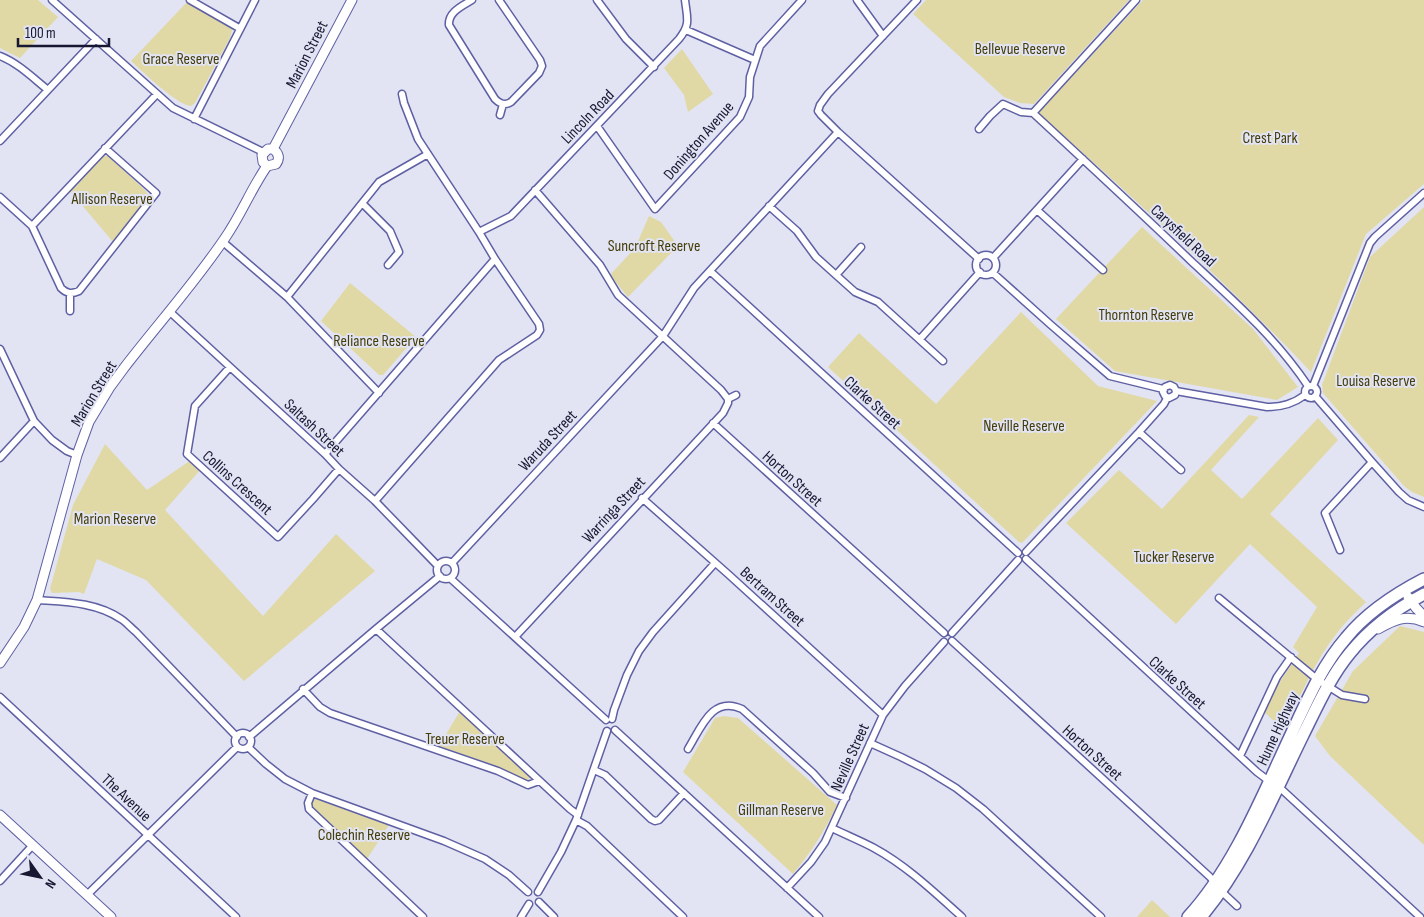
<svg xmlns="http://www.w3.org/2000/svg" width="1424" height="917" font-family="'Sofia Sans Condensed',sans-serif">
<style>
.green{fill:#e0d9a5}
.lines{fill:none;stroke-linecap:round;stroke-linejoin:round}
.minor-casing{stroke:#5f60a3;stroke-width:9}
.secondary-casing{stroke:#5f60a3;stroke-width:11}
.trunk-casing{stroke:#5f60a3;stroke-width:14}
.minor{stroke:#fff;stroke-width:6}
.secondary{stroke:#fff;stroke-width:9}
.trunk{stroke:#fff;stroke-width:11}
.labels{text-anchor:middle;stroke-width:4;stroke-linejoin:round;paint-order:stroke}
.park-label{font-size:16px;fill:#443d09;stroke:#e2e4f3}
.street-label{font-size:16px;fill:#171732;stroke:#e2e4f3}
</style>
<rect width="100%" height="100%" fill="#e2e4f3"/>
<path class="green" d="M0 0H38L58 17 20 58 0 48Z
M926 0H1129L1034 104 1020 103 1004 97 913 14Z
M1143 0H1424V184L1366 234 1311 372C1225 281 1132 196 1038 113Z
M187 2 227 24 232 30 230 38 195 103 191 106C177 105 143 72 131 61Z
M682 49 713 94 688 112 684 95 664 68Z
M102 156H108L143 188 148 194 146 200 113 242 70 191Z
M1424 207V497L1412 492 1404 486 1323 393 1322 385 1370 257Z
M649 216 661 222 678 246 628 297 610 275 635 248Z
M1142 227 1253 329 1298 387 1277 400 1115 371 1056 319Z
M350 283 416 337 383 375H379L321 321Z
M1021 312 1098 386 1157 401 1022 543 1019 542 828 367 859 333 936 404Z
M1249 415 1259 417 1211 470 1242 499 1318 418 1338 440 1270 514 1366 602C1356 612 1345 622 1337 633 1314 662 1300 697 1284 730L1264 712 1281 680 1299 653 1293 647 1317 607 1250 544 1176 624 1066 523 1119 470 1162 509Z
M105 444 147 490 191 460 201 469 165 510 263 616 336 534 375 571 244 681 146 580 97 559 84 594 79 592 52 593 50 589 73 505Z
M1400 626 1424 632V845L1330 756 1315 736 1353 671Z
M460 711 527 773 530 777 528 780 527 781 509 774 492 765 439 746Z
M724 716 738 718 837 805C824 832 812 851 793 874L683 772 715 718Z
M313 799H316L389 825 367 859 312 808 310 804 311 801Z
M1152 900 1170 917H1137Z"/>
<g class="lines">
<g class="minor-casing">
<path id="minor" d="M52 0 173 108 263 152
M190 0 239 28
M472 0C462 6 448 12 449 25L495 99C500 104 505 106 511 102L539 73 542 66 540 60 499 0
M597 0 626 39 654 67
M857 0 883 36
M917 0 828 94 820 105 818 111 821 115 838 132 979 259
M686 30 755 60
M0 56C18 63 33 78 48 90
M1033 113C1086 162 1139 211 1191 261 1233 300 1276 338 1308 386
M1033 113 1136 0
M500 115 503 104
M194 119 255 0
M597 126 655 209 740 117 749 97 750 77 760 46 802 0
M979 129 990 116 1003 104 1021 112 1033 113
M0 141 96 39
M0 197 32 226 61 288C67 294 72 294 79 291L156 193 105 148
M363 204 390 231 399 252 388 265
M769 206 797 231 816 257 836 275 855 292 878 302 943 361
M1037 210 1103 270
M32 226 156 95
M479 232 511 216 679 39C691 24 687 18 685 0
M223 242 287 297 379 393
M976 265a10 10 0 1 1 20 0a10 10 0 1 1-20 0Z
M993 258 1083 159
M710 271 1018 553
M993 273 1051 325 1110 376 1163 389
M836 275 861 247
M287 297 379 182 428 154
M70 311V293
M169 311 325 454 339 469 375 501 438 566
M920 339 980 272
M0 349 34 421 52 440 67 451 77 455
M230 367 195 406 187 454 278 537 313 499 339 469
M1305 392a6 6 0 1 1 12 0a6 6 0 1 1-12 0Z
M1313 386 1370 243 1375 237 1424 193
M1176 391 1175 395 1169 398 1165 396 1163 392 1165 387 1170 385 1174 387 1176 391 1267 407C1282 407 1293 404 1305 395
M1315 396 1372 462 1399 492 1408 500 1424 507
M728 399 736 395
M713 423 944 633
M1139 432 1181 470
M325 454 495 259
M0 458 34 421
M642 498 728 574 883 715
M375 501 499 360 537 335 540 330 539 324 495 259 479 232 418 139 404 103 402 94
M1340 550 1325 513 1372 462
M1026 552 1139 432 1164 404 1167 398
M1026 559 1257 772 1269 781
M437 570a9 9 0 1 1 18 0a9 9 0 1 1-18 0Z
M452 563 663 336 694 288 838 132
M450 578 606 720
M1219 598 1318 680 1342 695 1365 699
M37 600C65 602 96 602 121 619 126 622 131 628 136 632L237 737
M376 629 570 809 578 815
M952 633 1018 560
M515 637 723 413 728 403V399L721 390 618 295 600 265 535 190
M952 641 1210 877 1221 891 1237 906
M303 689 320 707 330 713 498 771 528 785 539 781
M0 697 236 917
M612 719 614 710 627 675 639 651 653 632 715 563
M615 730 819 917
M235 741a8 8 0 1 1 16 0a8 8 0 1 1-16 0Z
M249 737 376 629 440 576
M870 743 901 757 925 769 956 788 983 809 1101 917
M248 747 266 764 285 779 312 793 444 841 485 859 509 875 528 892
M688 749C701 728 712 695 742 709L813 773 830 792 846 798
M1240 756 1277 677 1291 657
M594 770 605 775 651 819 655 821 659 820 684 793
M1278 786 1420 917
M312 793 308 803 309 809 423 917
M576 820 587 826 683 917
M832 828C846 835 861 841 874 848 907 866 934 892 962 917
M0 881 32 846
M787 888 811 862 825 842 883 715 905 686 944 642
M538 892 561 852 576 820 607 731
M87 895 237 747
M539 902 554 917
M521 917 529 904"/>
</g>
<g class="secondary-casing">
<path id="secondary" d="M273 149 352 0
M267 166 263 162 262 155 268 149H273
M267 166 276 164C280 159 279 153 273 149
M1408 597 1416 608 1424 616
M1378 629C1394 620 1406 614 1424 622
M0 663 24 627 37 600 77 455 89 422 110 387 124 368C157 325 194 284 225 238 241 215 251 189 267 166
M0 815 111 917"/>
</g>
<g class="trunk-casing">
<path id="trunk" d="M1188 917C1236 865 1265 789 1295 726 1309 696 1324 663 1346 638 1367 612 1395 594 1424 579
M1201 917C1246 863 1272 798 1303 735 1317 707 1330 677 1350 653 1370 628 1396 609 1424 594"/>
</g>
<use href="#minor" class="minor"/>
<use href="#secondary" class="secondary"/>
<use href="#trunk" class="trunk"/>
</g>
<g class="labels">
<g class="park-label">
<text x="1020" y="54">Bellevue Reserve</text>
<text x="181" y="64">Grace Reserve</text>
<text x="1270" y="143">Crest Park</text>
<text x="112" y="204">Allison Reserve</text>
<text x="654" y="251">Suncroft Reserve</text>
<text x="1146" y="320">Thornton Reserve</text>
<text x="379" y="346">Reliance Reserve</text>
<text x="1376" y="386">Louisa Reserve</text>
<text x="1024" y="431">Neville Reserve</text>
<text x="115" y="524">Marion Reserve</text>
<text x="1174" y="562">Tucker Reserve</text>
<text x="465" y="744">Treuer Reserve</text>
<text x="781" y="815">Gillman Reserve</text>
<text x="364" y="840">Colechin Reserve</text>
</g>
<g class="street-label">
<text transform="translate(306 54) rotate(-63)" y="6">Marion Street</text>
<text transform="translate(587 116) rotate(-46)" y="6">Lincoln Road</text>
<text transform="translate(698 140) rotate(-49)" y="6">Donington Avenue</text>
<text transform="translate(1184 235) rotate(43)" y="6">Carysfield Road</text>
<text transform="translate(93 393) rotate(-59)" y="6">Marion Street</text>
<text transform="translate(873 402) rotate(42)" y="6">Clarke Street</text>
<text transform="translate(315 427) rotate(43)" y="6">Saltash Street</text>
<text transform="translate(547 440) rotate(-47)" y="6">Waruda Street</text>
<text transform="translate(793 478) rotate(42)" y="6">Horton Street</text>
<text transform="translate(238 482) rotate(42)" y="6">Collins Crescent</text>
<text transform="translate(613 509) rotate(-47)" y="6">Warringa Street</text>
<text transform="translate(773 596) rotate(42)" y="6">Bertram Street</text>
<text transform="translate(1178 682) rotate(42)" y="6">Clarke Street</text>
<text transform="translate(1277 728) rotate(-65)" y="6">Hume Highway</text>
<text transform="translate(1093 752) rotate(42)" y="6">Horton Street</text>
<text transform="translate(849 757) rotate(-66)" y="6">Neville Street</text>
<text transform="translate(127 797) rotate(43)" y="6">The Avenue</text>
</g>
</g>
<g transform="translate(40 877) rotate(123)" stroke="#e2e4f3" stroke-width="4" paint-order="stroke">
<path d="M0-4L9 19L0 12L-9 19Z" fill="#171732"/>
<text y="-8" font-size="14" font-weight="bold" text-anchor="middle" fill="#171732">N</text>
</g>
<path d="M18 38v8h91v-8" fill="none" stroke="#171732" stroke-width="2.5"/>
<text x="25" y="38" font-size="15" fill="#171732" stroke="#e2e4f3" stroke-width="4" paint-order="stroke">100 m</text>
</svg>
